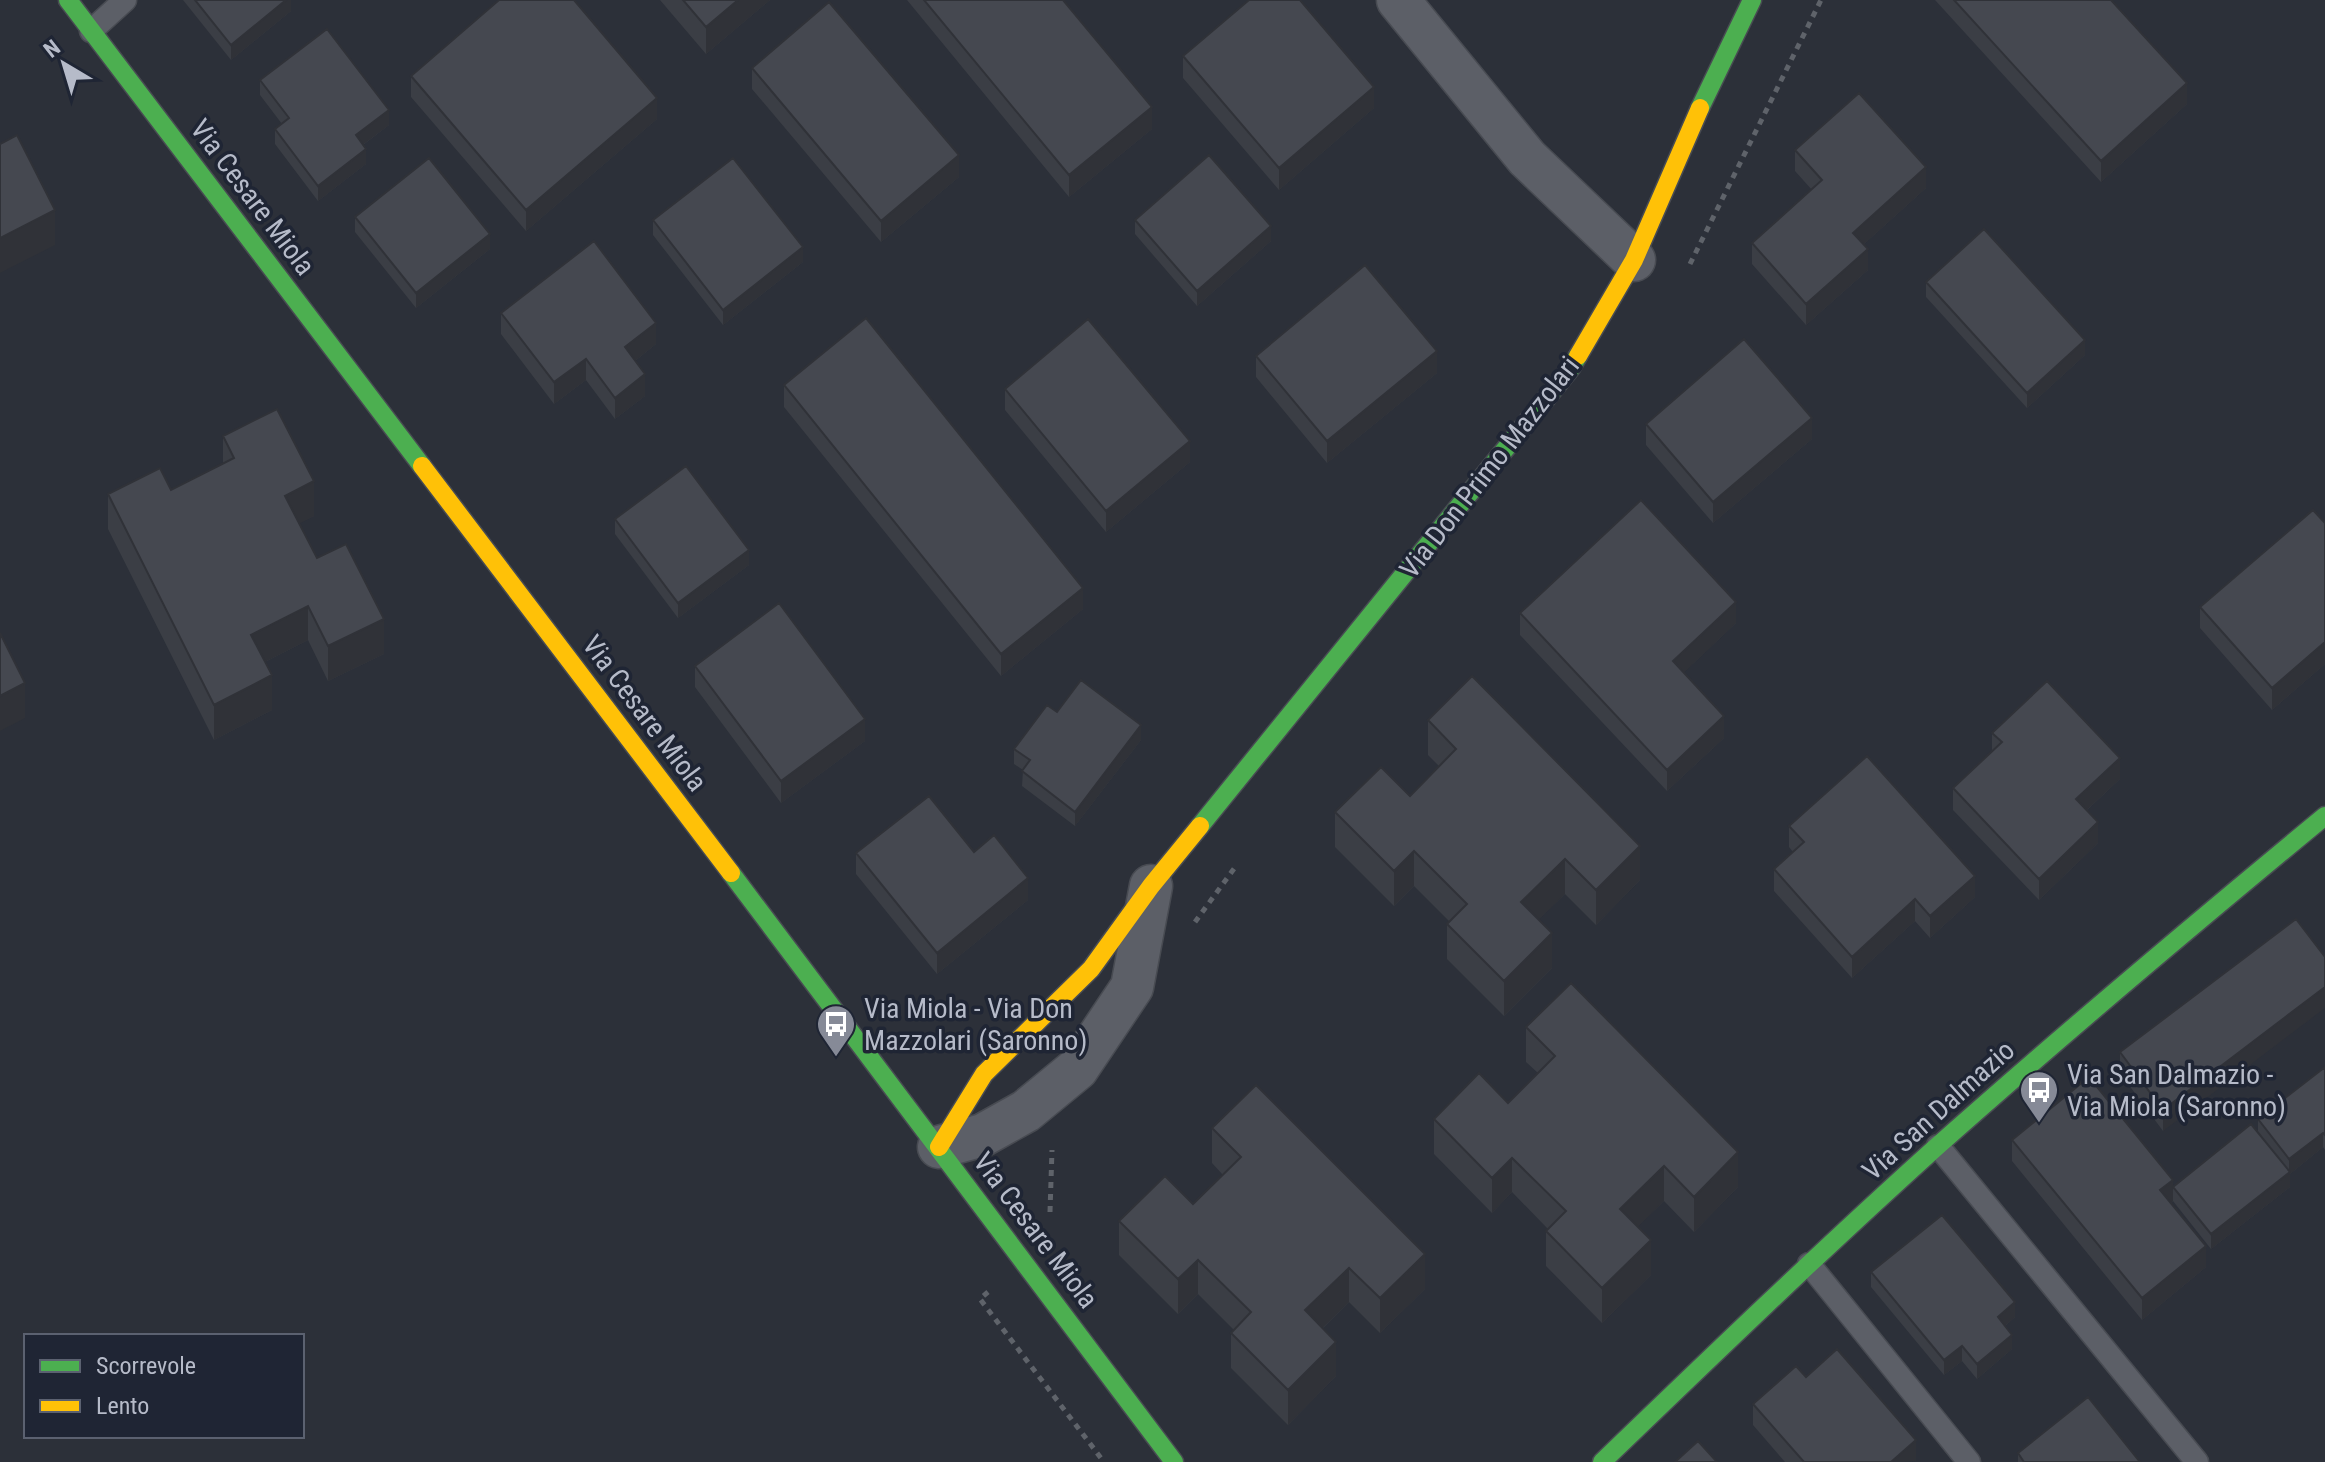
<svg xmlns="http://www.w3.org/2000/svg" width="2325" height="1462" font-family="'Roboto Condensed',sans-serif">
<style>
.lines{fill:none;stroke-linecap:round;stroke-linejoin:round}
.lane-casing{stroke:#484b52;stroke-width:25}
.street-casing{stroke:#484b52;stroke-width:45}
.fast-casing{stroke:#484b52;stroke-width:21}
.slow-casing{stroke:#484b52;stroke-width:21}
.path{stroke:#5f636a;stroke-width:5;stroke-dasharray:6 6;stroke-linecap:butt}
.lane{stroke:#5c5f67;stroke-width:22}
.street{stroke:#5c5f67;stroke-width:42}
.fast{stroke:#4caf50;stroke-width:18}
.slow{stroke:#ffc107;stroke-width:18}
.wall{fill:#3b3e45}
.shaded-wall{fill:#303238}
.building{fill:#454850;stroke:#303238;stroke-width:2}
.labels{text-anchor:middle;stroke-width:7;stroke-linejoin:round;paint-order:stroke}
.street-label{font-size:28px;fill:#b6bbc9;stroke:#1f2534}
.poi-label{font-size:28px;fill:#b6bbc9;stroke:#1f2534;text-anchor:start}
</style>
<rect width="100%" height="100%" fill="#2c3039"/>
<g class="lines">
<g class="lane-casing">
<path id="lane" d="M91 31 125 0
M1938 1146 2197 1462
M1809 1264 1969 1462"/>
</g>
<g class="street-casing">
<path id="street" d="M1398 0 1527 158 1634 260
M939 1147 983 1135 1026 1111 1077 1069 1132 987 1151 886"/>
</g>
<g class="fast-casing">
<path id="fast" d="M68 0 422 466
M1700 108 1752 0
M1200 826 1571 368 1578 356
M731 873 1174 1462
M1602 1462C1711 1357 1820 1252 1933 1150 2061 1036 2193 925 2325 816"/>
</g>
<g class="slow-casing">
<path id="slow" d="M1578 356 1634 260 1700 108
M422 466 731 873
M939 1147 984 1074 1091 969 1151 886 1200 826"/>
</g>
<path class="path" d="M1690 264 1821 0
M1195 922 1236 866
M1050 1212 1052 1150
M988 1292 980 1299 1104 1462"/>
<use href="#lane" class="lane"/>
<use href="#street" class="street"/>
<use href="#fast" class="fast"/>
<use href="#slow" class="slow"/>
</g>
<path class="wall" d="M183 0H291V11L231 60Z
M660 0H770L706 54Z
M907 0H1063L1152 129 1069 197Z
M1935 0H2111L2187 104 2101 182Z
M1183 56 1374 108 1279 190 1183 78Z
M752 68 959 177 881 242 752 89Z
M411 76 657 119 526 231 411 97Z
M260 80 389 125 363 145 366 164 318 201 275 144V129L282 124 260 95Z
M1795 150 1926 188 1864 244 1868 270 1806 325 1752 264V243L1812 190 1795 171Z
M355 217 490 249 416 308 355 232Z
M653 220 803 262 723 325 653 235Z
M1135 220 1271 241 1197 306 1135 234Z
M1926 282 2085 355 2027 408 1926 297Z
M501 313 656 344 635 361 645 396 615 419 586 380 554 404 501 334Z
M1256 356 1437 373 1327 463 1256 377Z
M784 385 1083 609 1001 676 784 407Z
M1005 389 1190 462 1106 532 1005 410Z
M1646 424 1812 439 1713 523 1646 445Z
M223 436 314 516 299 523 317 558 384 654 328 681 308 640 265 662 272 710 214 740 108 529V494L171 490 223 464Z
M615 519 749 565 678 618 615 534Z
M2325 523V664L2272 710 2200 628V607Z
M1520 613 1736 623 1683 673 1724 738 1667 791 1520 635Z
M695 666 865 741 781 803 695 687Z
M1057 712 1141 740 1075 826 1022 786 1023 770 1014 764V749Z
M1428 720 1640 880 1596 925 1565 894 1539 919 1552 968 1504 1016 1447 959V924L1450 922 1414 886 1394 906 1335 847V812L1410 796 1439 766 1428 755Z
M1992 733 2120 779 2087 810 2098 843 2039 900 1953 810V788L1992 751Z
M1789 826 1975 897 1930 938 1915 921 1852 978 1774 891V869L1793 852 1789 847Z
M974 852 1028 900 937 974 856 874V853Z
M2325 957 2163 1131 2120 1073V1052Z
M1526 1027 1738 1187 1694 1232 1664 1201 1637 1227 1651 1275 1602 1323 1546 1266V1231L1548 1229 1512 1192 1492 1213 1434 1154V1119L1508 1103 1538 1073 1526 1062Z
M2325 1067V1150L2323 1147 2290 1174V1187L2211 1249 2173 1201 2171 1203 2206 1267 2142 1320 2012 1161V1140L2173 1187 2258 1133V1119Z
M1212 1128 1425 1289 1380 1333 1349 1302 1323 1328 1336 1376 1288 1425 1231 1368V1333L1234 1330 1198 1294 1178 1314 1119 1255V1221L1193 1204 1223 1175 1212 1163Z
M1871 1272 2015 1317 2005 1326 2012 1349 1977 1379 1962 1361 1944 1375 1871 1287Z
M1806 1377 1916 1461 1785 1462 1753 1425V1404Z
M2018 1453 2140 1462H2018Z"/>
<path class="shaded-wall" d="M286 0H291V11L231 60V45Z
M738 0H770L706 54V27Z
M2187 83V104L2101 182V161Z
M1374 87V108L1279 190V168Z
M657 98V119L526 231V210Z
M1152 107V129L1069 197V175Z
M389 110V125L356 150V135Z
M366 149V164L318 201V186Z
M959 155V177L881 242V221Z
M1926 167V188L1853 254V233Z
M55 210V245L0 273V238Z
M1271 226V241L1197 306V291Z
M490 234V249L416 308V293Z
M803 247V262L723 325V310Z
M1868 249V270L1806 325V304Z
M656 323V344L625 369V347Z
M2085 340V355L2027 408V393Z
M1437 351V373L1327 463V441Z
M586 359V380L554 404V382Z
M645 374V396L615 419V398Z
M1812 418V439L1713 523V502Z
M1190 441V462L1106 532V511Z
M314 481V516L285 531V496Z
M749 550V565L678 618V603Z
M1083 588V609L1001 676V654Z
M1736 602V623L1673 683V661Z
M308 606V640L251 669V635Z
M384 619V654L328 681V646Z
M2325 642V664L2272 710V688Z
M272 675V710L214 740V705Z
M25 683V718L0 731V696Z
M1724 716V738L1667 791V770Z
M865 719V741L781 803V781Z
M1141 725V740L1075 826V812Z
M2120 758V779L2076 820V799Z
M2098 822V843L2039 900V879Z
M1640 846V880L1596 925V890Z
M1414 851V886L1394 906V871Z
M1565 859V894L1521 937V902Z
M1975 876V897L1930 938V916Z
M1028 878V900L937 974V953Z
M1915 899V921L1852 978V957Z
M1552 933V968L1504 1016V981Z
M2325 987V1008L2163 1131V1110Z
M2323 1133V1147L2290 1174V1187L2211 1249V1234L2289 1172V1159Z
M1738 1152V1187L1694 1232V1197Z
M1512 1158V1192L1492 1213V1178Z
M1664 1166V1201L1620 1244V1209Z
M2173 1180V1201L2160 1211V1190Z
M1651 1240V1275L1602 1323V1288Z
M2206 1246V1267L2142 1320V1298Z
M1425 1254V1289L1380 1333V1298Z
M1198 1260V1294L1178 1314V1279Z
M1349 1268V1302L1305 1345V1310Z
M2015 1302V1317L1998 1332V1317Z
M2012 1335V1349L1977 1379V1364Z
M1336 1342V1376L1288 1425V1390Z
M1962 1346V1361L1944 1375V1360Z
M1916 1440V1461L1891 1462Z"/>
<path class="building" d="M195 0H286L231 45Z
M499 0H574L657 98 526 210 411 76Z
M683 0H738L706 27Z
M924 0H1063L1152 107 1069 175Z
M1249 0H1300L1374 87 1279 168 1183 56Z
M1954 0H2111L2187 83 2101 161Z
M829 2 959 155 881 221 752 68Z
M327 29 389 110 356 135 366 149 318 186 275 129 289 118 260 80Z
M1859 93 1926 167 1853 233 1868 249 1806 304 1752 243 1822 180 1795 150Z
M17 135 55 210 0 238V144Z
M1209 155 1271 226 1197 291 1135 220Z
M429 158 490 234 416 293 355 217Z
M733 158 803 247 723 310 653 220Z
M1984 229 2085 340 2027 393 1926 282Z
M594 241 656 323 625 347 645 374 615 398 586 359 554 382 501 313Z
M1365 265 1437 351 1327 441 1256 356Z
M866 318 1083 588 1001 654 784 385Z
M1088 319 1190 441 1106 511 1005 389Z
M1744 339 1812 418 1713 502 1646 424Z
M277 409 314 481 285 496 317 558 346 544 384 619 328 646 308 606 251 635 272 675 214 705 108 494 160 468 171 490 234 458 223 436Z
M686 466 749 550 678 603 615 519Z
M1641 500 1736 602 1673 661 1724 716 1667 770 1520 613Z
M2313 510 2325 523V642L2272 688 2200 607Z
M779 603 865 719 781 781 695 666Z
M0 633 25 683 0 696Z
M1472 676 1640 846 1596 890 1565 859 1521 902 1552 933 1504 981 1447 924 1467 904 1414 851 1394 871 1335 812 1381 767 1410 796 1456 749 1428 720Z
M1081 680 1141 725 1075 812 1022 771 1030 760 1014 749 1047 705 1057 712Z
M2047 681 2120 758 2076 799 2098 822 2039 879 1953 788 2002 742 1992 733Z
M1867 756 1975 876 1930 916 1915 899 1852 957 1774 869 1804 842 1789 826Z
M929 796 974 852 994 835 1028 878 937 953 856 853Z
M2296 919 2325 957V987L2163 1110 2120 1052Z
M1571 983 1738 1152 1694 1197 1664 1166 1620 1209 1651 1240 1602 1288 1546 1231 1566 1211 1512 1158 1492 1178 1434 1119 1479 1073 1508 1103 1555 1056 1526 1027Z
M2325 1067V1135L2323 1133 2289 1159 2258 1119Z
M2089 1077 2173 1180 2160 1190 2206 1246 2142 1298 2012 1140Z
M1256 1085 1425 1254 1380 1298 1349 1268 1305 1310 1336 1342 1288 1390 1231 1333 1251 1312 1198 1260 1178 1279 1119 1221 1165 1176 1193 1204 1241 1157 1212 1128Z
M2251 1124 2290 1172 2211 1234 2173 1187Z
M1942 1215 2015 1302 1998 1317 2012 1335 1977 1364 1962 1346 1944 1360 1871 1272Z
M1837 1349 1916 1440 1891 1462H1804L1753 1404 1796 1366 1806 1377Z
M2088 1397 2140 1462H2024L2018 1453Z
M1698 1441 1717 1462H1675Z"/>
<defs>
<g id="bus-pin" transform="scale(2)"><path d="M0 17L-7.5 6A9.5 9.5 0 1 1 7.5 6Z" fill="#868a97" stroke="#1f2534"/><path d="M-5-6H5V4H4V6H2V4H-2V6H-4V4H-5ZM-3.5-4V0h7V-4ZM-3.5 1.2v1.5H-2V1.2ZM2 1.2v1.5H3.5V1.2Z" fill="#fff"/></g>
</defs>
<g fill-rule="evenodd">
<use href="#bus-pin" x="836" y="1024"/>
<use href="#bus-pin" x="2039" y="1090"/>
</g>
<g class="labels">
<g class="street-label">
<text transform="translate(253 197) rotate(53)" y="10">Via Cesare Miola</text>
<text transform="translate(1489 467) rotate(-52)" y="10">Via Don Primo Mazzolari</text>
<text transform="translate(645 713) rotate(53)" y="10">Via Cesare Miola</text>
<text transform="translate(1938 1110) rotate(-42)" y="10">Via San Dalmazio</text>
<text transform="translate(1036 1230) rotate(53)" y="10">Via Cesare Miola</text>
</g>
<g class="poi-label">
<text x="864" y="1018">Via Miola - Via Don<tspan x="864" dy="32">Mazzolari (Saronno)</tspan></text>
<text x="2067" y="1084">Via San Dalmazio -<tspan x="2067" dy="32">Via Miola (Saronno)</tspan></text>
</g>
</g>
<rect x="24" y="1334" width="280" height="104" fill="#1f2534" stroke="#5b6170" stroke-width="2"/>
<rect x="40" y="1360" width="40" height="12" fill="#4caf50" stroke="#5b6170" stroke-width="2"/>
<text x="96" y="1374" font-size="24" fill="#b6bbc9">Scorrevole</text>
<rect x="40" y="1400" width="40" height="12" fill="#ffc107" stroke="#5b6170" stroke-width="2"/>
<text x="96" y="1414" font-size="24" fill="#b6bbc9">Lento</text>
<g transform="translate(64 64) rotate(322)" stroke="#1f2534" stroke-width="6" paint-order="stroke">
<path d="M0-6L14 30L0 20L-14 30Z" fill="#b6bbc9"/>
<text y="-12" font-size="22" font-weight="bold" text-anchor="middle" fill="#b6bbc9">N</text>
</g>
</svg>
